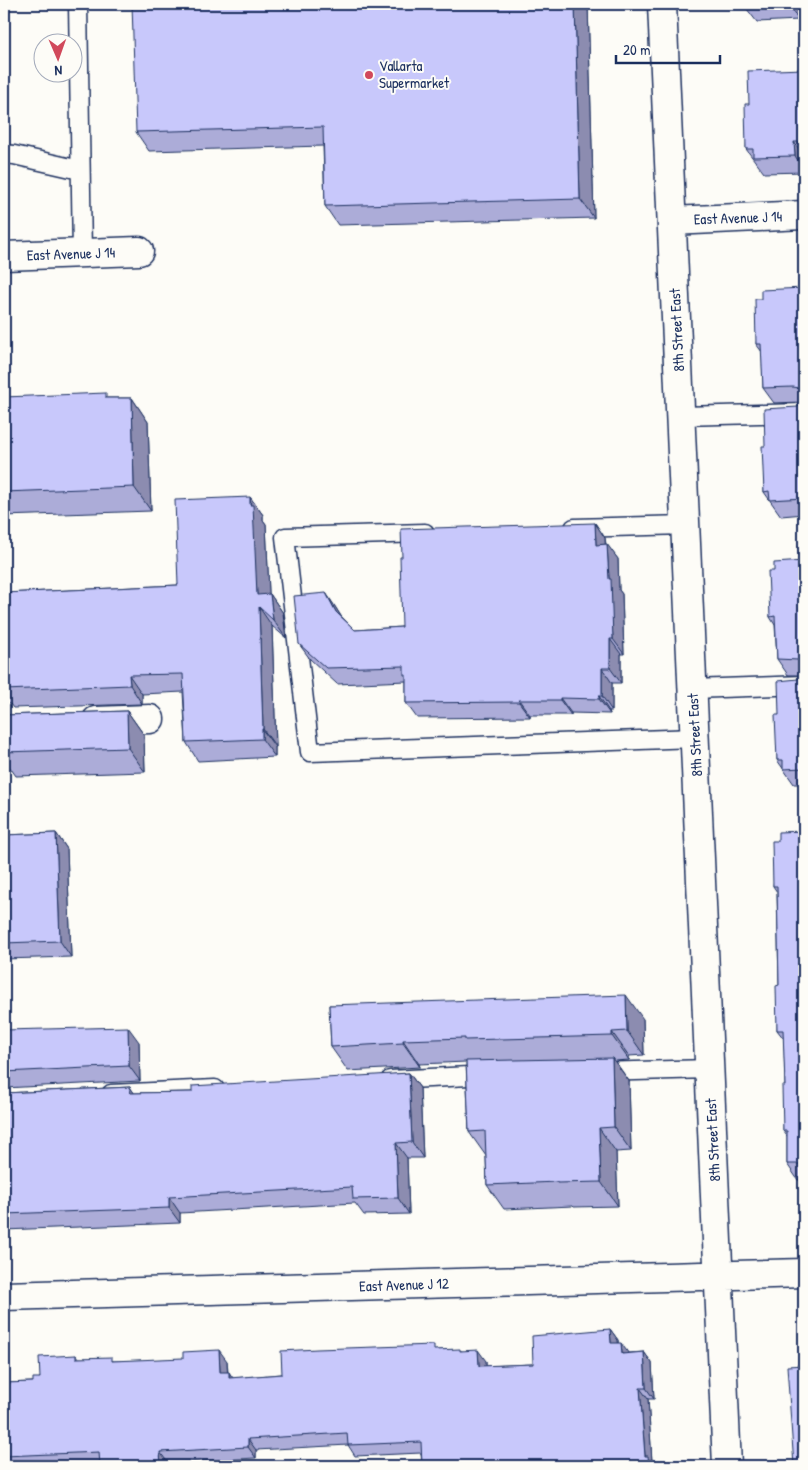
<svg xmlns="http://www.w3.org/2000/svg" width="808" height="1470" font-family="'Patrick Hand',sans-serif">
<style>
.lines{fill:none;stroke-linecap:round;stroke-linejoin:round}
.service-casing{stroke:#1b2f5e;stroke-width:21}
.minor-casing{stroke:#1b2f5e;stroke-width:31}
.service{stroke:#fdfcf7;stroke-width:18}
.minor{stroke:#fdfcf7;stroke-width:28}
.wall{fill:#acacd8;stroke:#1b2f5e}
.shaded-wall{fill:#8c8cb0;stroke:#1b2f5e}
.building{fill:#c8c8fb;stroke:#1b2f5e}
.poi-dot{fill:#d1495b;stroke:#fdfcf7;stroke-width:2}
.labels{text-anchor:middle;stroke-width:4;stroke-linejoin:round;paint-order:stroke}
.poi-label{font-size:15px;fill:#1b2f5e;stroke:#fdfcf7;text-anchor:start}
.street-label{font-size:15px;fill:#1b2f5e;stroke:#fdfcf7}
</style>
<rect width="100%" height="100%" fill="#fdfcf7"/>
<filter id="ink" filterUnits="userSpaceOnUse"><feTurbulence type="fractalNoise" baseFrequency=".02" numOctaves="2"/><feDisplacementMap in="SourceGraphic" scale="10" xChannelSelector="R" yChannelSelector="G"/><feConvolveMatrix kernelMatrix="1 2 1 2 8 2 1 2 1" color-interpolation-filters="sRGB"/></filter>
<g filter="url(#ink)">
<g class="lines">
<g class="service-casing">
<path id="service" d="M78 4 82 254
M4 154 14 155 80 170
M681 416 804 413
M574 528 686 525
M425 533 285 537 310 752 695 738
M693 689 804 685
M598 1072 710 1069
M390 1080 489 1075
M111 1094 215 1089"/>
</g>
<g class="minor-casing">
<path id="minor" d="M662 4 727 1466
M672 221 804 215
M4 256 139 251
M96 721 150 719
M4 1296 804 1273"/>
</g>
<use href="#service" class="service"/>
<use href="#minor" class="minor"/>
</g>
<path class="wall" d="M588 4 594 218 338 225 325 206 323 146 149 151 136 132Z
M743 4H804V6H799V20L757 22Z
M804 69V172L764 173 746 149 749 104Z
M804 289V514L781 516 764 492 765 446 802 402 774 403 763 388 762 352 756 344 761 299Z
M4 397 109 398H132L148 422 151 511 4 516Z
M250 497 263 515V520L266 524 269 594H270L283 613 286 638 272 626 276 747H275V757L198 761 186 742 183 692 142 694V704L13 708 10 704H4V593L178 585Z
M595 523 605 538 606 544 618 559 619 590 622 594 624 654H621V683H612V711H609L610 714 571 713V715H530V717L417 718 406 703V681L337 684 310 659 299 644 326 593 341 616 355 630 402 627Z
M804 561V784H794L777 760 779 715 798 679 801 675H788L777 659 775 625 770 617 774 571Z
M127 711 144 735 145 772 16 776 4 759V715Z
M804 831V1180H798L787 1164V1136L783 1131 785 1086 784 1039 777 1030 779 985 777 892 773 886 778 841Z
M56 833 67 849 71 957 4 959V835Z
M329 1005 643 1019 644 1055 629 1056V1060L615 1061 629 1081 631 1151 616 1152 618 1206 574 1207 573 1206 504 1209 487 1185 486 1156 469 1132 466 1062 419 1064 420 1067 348 1071 331 1047Z
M4 1030 139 1042 140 1081 4 1088Z
M409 1073 420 1088 423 1158H407L409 1214 364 1215 355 1203 180 1213V1223L4 1230V1093L130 1087 134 1093 192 1092Z
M610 1329 618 1340V1343L628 1353 644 1352 652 1363 654 1399H648L652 1462 655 1466H422L421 1453 355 1456 348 1445 256 1450V1458L168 1463 100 1464 38 1466H4V1383L33 1382 76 1355 78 1358 114 1361H227L228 1372 233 1378 282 1374 438 1350 462 1351 486 1361V1366L533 1364Z"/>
<path class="shaded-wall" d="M575 4H588L594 218 580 199Z
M788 4H797L799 6V20Z
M794 142 804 156V169L795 156Z
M132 398 148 422 151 511 134 487Z
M250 497 263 515V520L266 524 270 614 257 595Z
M595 523 605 538 606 560 596 545Z
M607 544 618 559 619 590 622 594 624 654 613 639 609 579Z
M326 593 336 608 347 627 336 612Z
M270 594 283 613 286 638 273 620Z
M259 607 272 626 276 747 263 729Z
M610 639 621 654V683L610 668Z
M602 668 612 683V711L602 696Z
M129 675 142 694V704L130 685Z
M599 696 609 711 610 714 599 699Z
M560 698 571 713V715L560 700Z
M519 700 530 715V717L519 702Z
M127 711 144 735 145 772 128 748Z
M262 729 275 747V757L262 739Z
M56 833 67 849 71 957 60 941Z
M626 995 643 1019 644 1055 627 1031Z
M128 1027 139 1042 140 1081 129 1066Z
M612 1032 629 1056V1060L612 1036Z
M403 1040 419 1064 420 1067 403 1043Z
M612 1058 629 1081 631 1151 614 1127Z
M409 1073 420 1088 423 1158 412 1142Z
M130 1087 141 1103 130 1093Z
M599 1128 616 1152 618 1206 601 1182Z
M396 1143 407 1158 409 1214 398 1198Z
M169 1197 180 1213V1223L169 1208Z
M610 1329 618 1340 619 1354 611 1343Z
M621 1343 629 1354H622Z
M219 1350 227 1361 228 1383 220 1372Z
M478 1350 486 1361V1377L479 1366Z
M644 1352 652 1363 654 1399 646 1388Z
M229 1372 236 1383 229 1378Z
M640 1388 648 1399 652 1462 655 1466H649L645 1456Z
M248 1439 256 1450V1458L248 1447Z
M160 1452 168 1463V1466H161Z
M4 1456 11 1466H4Z"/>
<path class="building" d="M132 4H575L580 199 325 206 323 127 136 132Z
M746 4H788V5L746 6Z
M804 69V142H794L795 156 753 157V149H746L745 104H749L748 71Z
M804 288V498L770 500 769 491 764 492 762 446H765L764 409 798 407 802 403 804 397 799 388 793 387 763 388 761 344H756L755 299H761V290Z
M106 393V398H132L134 487 4 492V397Z
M250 497V505H253L257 595 270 594 273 620 259 607 263 729H262V739L186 742 183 674 129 675 130 685 4 690V593L178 585 175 500Z
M595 523 596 545 607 544 609 579H611L613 639H610V668H602V696H599V699L560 698V700H519V702L406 703V675H404V666L326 668 299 644 294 596 326 593 336 612 355 630 402 627 400 557H402L401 529Z
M804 561V768L783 769V760H777L775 715H779L778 681 798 679 803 674 804 669 802 663 798 660 777 659 775 616 770 617 768 571H774V563Z
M127 711 128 748 4 752V715Z
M804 831V1164H787V1131H783L782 1086H785L783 1030H777L776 986 779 985 777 886H773L772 841H778V832Z
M56 833 60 941 4 943V835Z
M626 995 627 1031 612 1032V1036L465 1040V1038L403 1040V1043L331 1047 329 1005Z
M128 1027 129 1066 4 1072V1030Z
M612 1058 614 1127 599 1128 601 1182 557 1183V1182L487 1185 485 1131 469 1132 466 1061Z
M409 1073 412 1142 396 1143 398 1198 353 1199 352 1187 169 1197V1208L4 1214V1093L130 1087V1093L192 1092V1086Z
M610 1329 611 1343H621L622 1354 644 1352 646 1388H640L645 1456H648L649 1466H422L421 1442 348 1445 347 1433 248 1439V1447L160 1452 161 1466H100L99 1452 4 1456V1466V1383L33 1382V1378H40L39 1357 76 1355V1358L112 1357V1361L183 1358V1352L219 1350 220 1372H229V1378L282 1374 281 1351 317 1349 434 1345V1350L460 1349V1351L478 1350 479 1366 533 1364 532 1336Z
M804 1365V1465L794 1466 787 1366Z"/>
</g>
<circle class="poi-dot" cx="369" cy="75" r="5"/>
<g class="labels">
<g class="poi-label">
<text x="379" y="71">Vallarta<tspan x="379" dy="17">Supermarket</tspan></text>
</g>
<g class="street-label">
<text transform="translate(738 218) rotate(-2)" y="5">East Avenue J 14</text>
<text transform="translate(71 254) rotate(-2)" y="5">East Avenue J 14</text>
<text transform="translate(677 330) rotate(-93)" y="5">8th Street East</text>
<text transform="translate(695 735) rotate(-93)" y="5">8th Street East</text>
<text transform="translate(713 1140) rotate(-93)" y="5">8th Street East</text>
<text transform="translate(404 1285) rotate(-2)" y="5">East Avenue J 12</text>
</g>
</g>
<rect width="808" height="1470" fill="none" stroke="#fdfcf7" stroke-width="20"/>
<rect x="10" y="10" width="788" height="1450" fill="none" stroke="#1b2f5e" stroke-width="2" filter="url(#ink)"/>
<g transform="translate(58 58) rotate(178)"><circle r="24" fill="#fdfcf7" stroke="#a3aaba"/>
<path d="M0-4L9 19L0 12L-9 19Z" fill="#d1495b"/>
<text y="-8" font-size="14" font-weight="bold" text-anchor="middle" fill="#1b2f5e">N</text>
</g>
<path d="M616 55v8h104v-8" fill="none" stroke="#1b2f5e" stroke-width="2.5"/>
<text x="623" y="55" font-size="15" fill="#1b2f5e" stroke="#fdfcf7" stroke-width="4" paint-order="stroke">20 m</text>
</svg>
